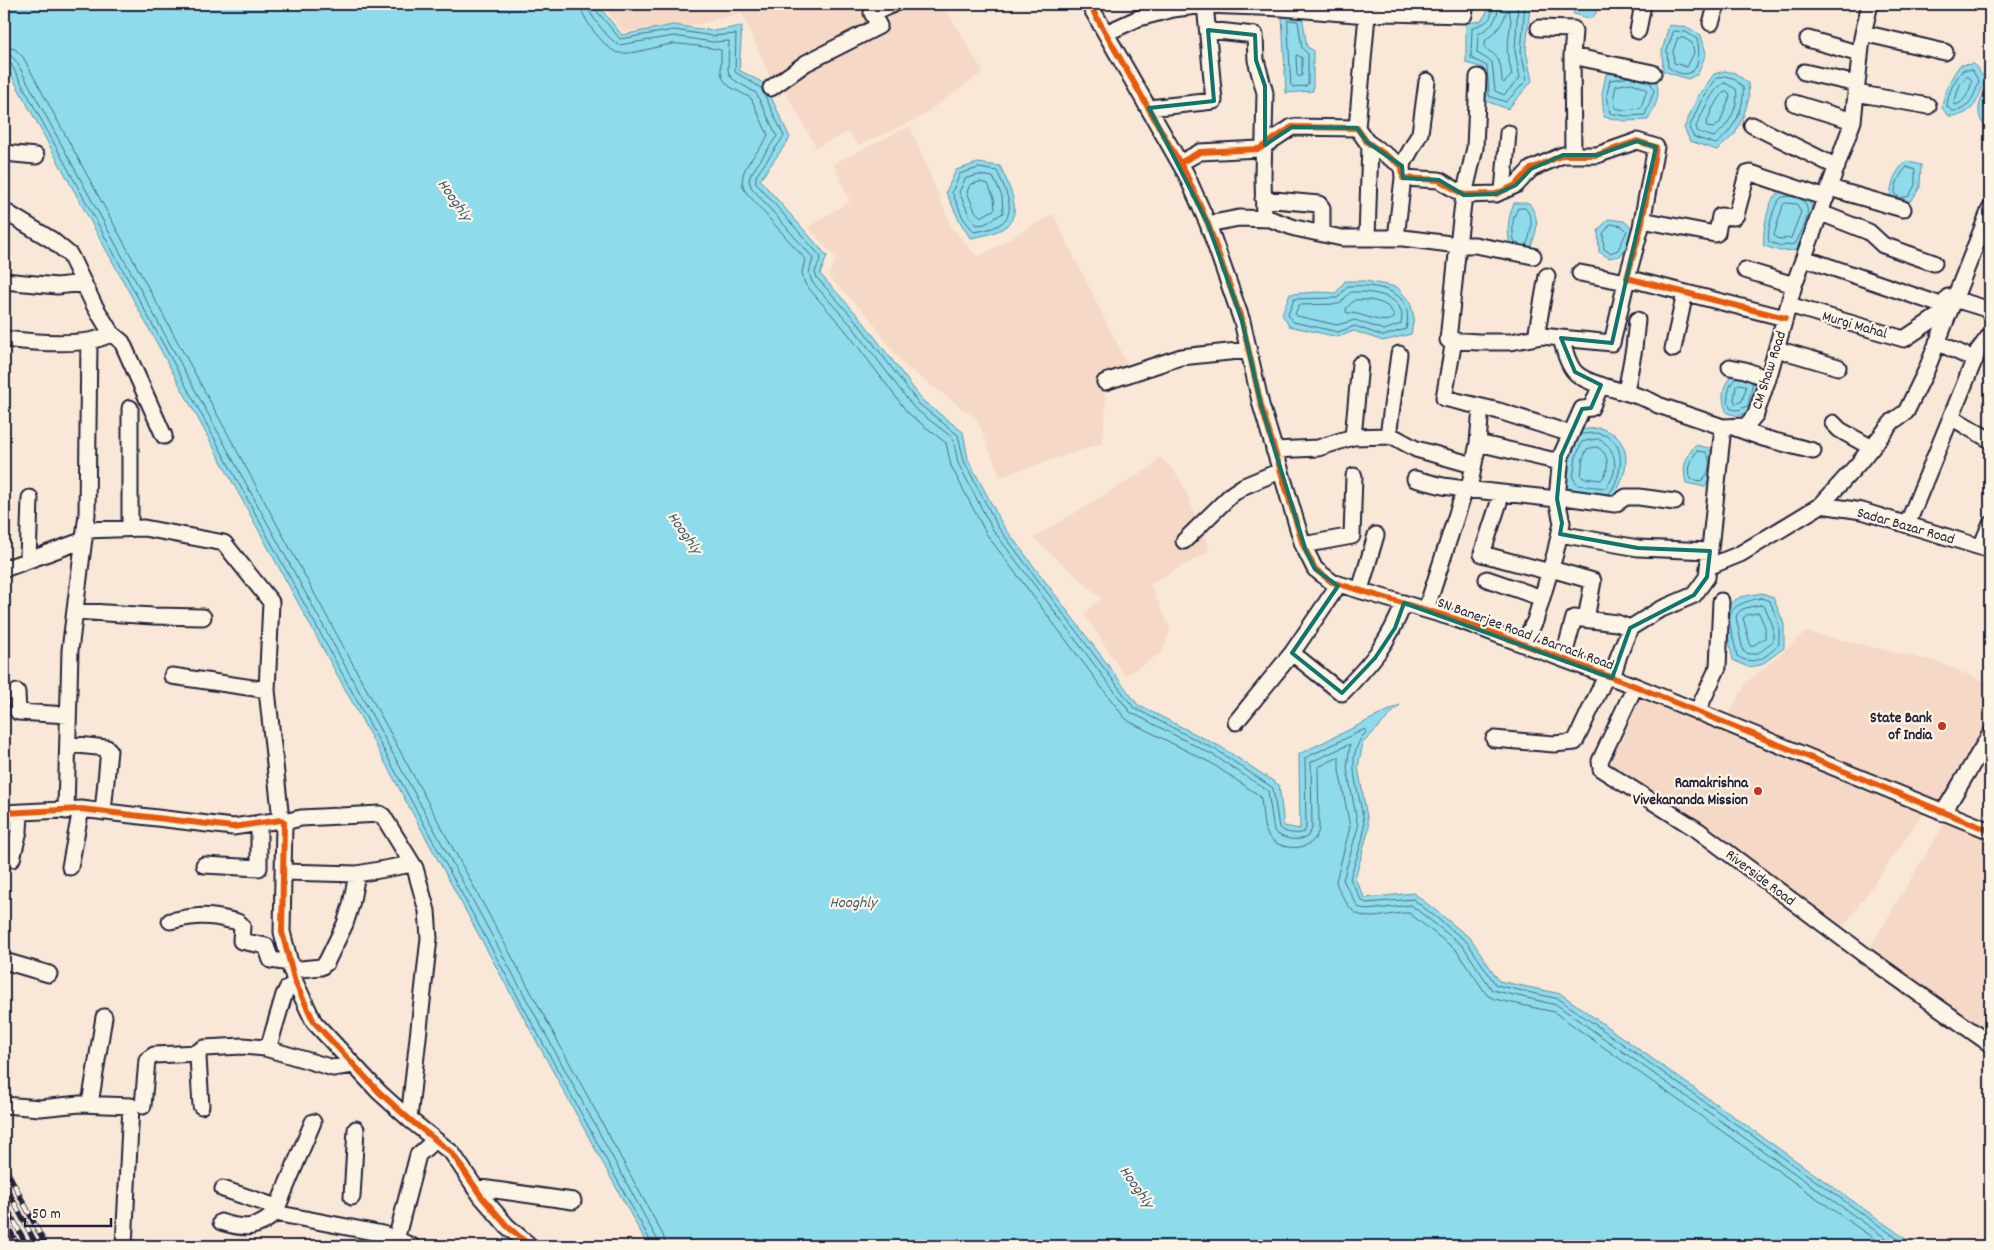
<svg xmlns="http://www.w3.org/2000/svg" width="1994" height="1250" font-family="Dekko,sans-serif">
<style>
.built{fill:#f5d9c6}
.water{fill:#8ddbeb;stroke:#6291a5}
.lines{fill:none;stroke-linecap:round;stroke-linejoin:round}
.shore{stroke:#4d6c81;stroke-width:1}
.minor-casing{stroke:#22223b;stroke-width:19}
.minor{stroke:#fcf5e5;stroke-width:15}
.rail-casing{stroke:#22223b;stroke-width:5.5}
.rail{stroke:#fcf5e5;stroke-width:4;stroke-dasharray:11;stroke-linecap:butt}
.cycleway-casing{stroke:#fcf5e5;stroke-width:9}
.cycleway{stroke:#e8590c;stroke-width:6}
.marked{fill:none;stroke:#0f766e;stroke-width:4;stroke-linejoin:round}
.poi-dot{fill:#c8321e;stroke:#fcf5e5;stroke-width:2}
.labels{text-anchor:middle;stroke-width:4.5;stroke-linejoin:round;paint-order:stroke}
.street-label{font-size:15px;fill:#22223b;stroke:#fcf5e5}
.poi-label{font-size:15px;font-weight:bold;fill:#22223b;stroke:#fcf5e5;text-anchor:end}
.water-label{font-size:16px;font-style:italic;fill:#425a70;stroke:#fcf5e5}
</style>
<rect width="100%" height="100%" fill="#f9e8d7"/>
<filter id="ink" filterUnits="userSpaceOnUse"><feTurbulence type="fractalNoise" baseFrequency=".02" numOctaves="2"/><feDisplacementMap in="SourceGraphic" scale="10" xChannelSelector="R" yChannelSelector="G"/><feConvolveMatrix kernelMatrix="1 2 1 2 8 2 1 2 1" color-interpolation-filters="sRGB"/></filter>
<g filter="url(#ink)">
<path class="built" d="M602 4H881L873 24 771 79 742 13 695 25 623 32Z
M906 4H943L983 72 916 120 858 145 849 132 816 147 781 84 883 29 879 15Z
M910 126 952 228 978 257 1053 214 1130 370 1104 389 1106 406 1102 443 1000 477 977 419 902 364 869 317 828 276 836 258 808 227 850 201 833 164Z
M1159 457 1173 469 1184 487 1210 551 1150 584 1170 628 1163 652 1125 676 1084 614 1101 598 1033 538 1151 467Z
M1806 632 1938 662 1990 684V727L1944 806 1727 717 1747 682Z
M1640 692 1793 756 1923 814 1843 928 1706 831 1608 769 1606 763Z
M1947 819 1990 836V1033L1869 949Z"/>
<path class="water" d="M4 4H597L622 35 673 25 714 31 742 26 739 70 765 84 790 138 760 180 827 256 820 274 861 319 923 401 963 432 968 459 1002 524 1138 705 1221 747 1279 785 1284 826 1300 829 1299 754 1400 705 1363 743 1358 767 1369 828 1355 879 1365 898 1414 893 1471 939 1499 981 1561 994 1916 1246H648L4 62Z
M1488 4 1530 5 1526 51 1532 81 1508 109 1483 100V68L1466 63V23L1481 21 1487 12Z
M1571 4H1596V13L1591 19 1574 14Z
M1282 15H1302L1307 47 1313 50V91L1286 93Z
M1669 25 1687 27 1701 35 1706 53 1698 74 1688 79 1663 71 1662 51Z
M1974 64 1985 79C1979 99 1974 117 1949 116L1942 108C1944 91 1950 79 1960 65Z
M1725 71 1735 73 1748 83 1749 98 1743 117 1735 134 1717 150 1690 141 1684 128 1697 98 1714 74Z
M1633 72 1656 79C1661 97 1656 104 1648 120L1625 121 1604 117 1602 94 1606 74Z
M1990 81V131C1971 115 1980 100 1990 81Z
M1906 161 1921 165 1920 187 1912 200 1901 203 1890 199C1891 183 1894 173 1906 161Z
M978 163 1000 166C1020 208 1026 230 970 238L959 220 946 192 956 170Z
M1781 192H1800L1809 198 1813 211 1807 232 1798 250 1780 251 1764 246C1762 236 1767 204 1775 196 1776 194 1779 193 1781 192Z
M1514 203H1529C1541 221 1537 230 1530 249L1511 250C1507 232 1507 220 1514 203Z
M1608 219 1624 221 1633 229 1626 248 1620 256 1609 258 1599 252 1598 231Z
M1345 281H1366L1397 287 1410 302 1414 317 1411 334 1383 341 1354 331 1338 337 1289 326 1282 314 1290 294 1317 292 1336 293Z
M1735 372 1758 378V390L1752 410 1738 416 1727 413C1720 397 1722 384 1735 372Z
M1600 428C1605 430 1611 432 1615 435 1635 453 1624 482 1611 500L1571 495 1562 483 1574 430Z
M1695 445 1709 448C1718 465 1715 471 1705 487L1686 483C1682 466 1685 459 1695 445Z
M1762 593 1773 597 1784 624V648L1761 665 1748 667 1733 660 1724 617 1728 605 1740 597Z"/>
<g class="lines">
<path class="shore" d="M580 4C580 16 606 51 619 53 634 55 656 46 672 44 679 43 713 48 721 50V72L723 79 730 87 751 98 768 135C760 153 734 170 745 191L805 259 802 273 805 284 846 331 908 413 946 443 951 466 987 535 1124 717 1130 722 1211 763 1260 796C1264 808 1261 823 1267 834 1277 852 1316 854 1319 828L1318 767 1339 757V770L1350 827 1336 881C1337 888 1342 895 1346 902 1361 928 1385 912 1409 913L1457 951 1487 995 1494 999 1554 1012 1884 1246
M587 4C588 14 610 41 619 45L674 36 712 42 729 41 728 70 730 76 734 80 756 93 777 136 751 174 749 180 751 187 813 258 809 273 812 282 852 326 914 408 953 438 958 463 993 530 1130 712 1215 756 1268 791 1274 831C1281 839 1298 842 1307 837L1312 829 1311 762 1350 744 1347 768 1358 827 1343 880 1358 907 1367 910 1411 905 1463 946 1492 990 1557 1005 1897 1246
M593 4 595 9 620 39 674 30 713 36 736 34 735 72 761 88 784 136 756 176V183L821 257 815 272 817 278 857 322 919 404 958 435 964 461 998 527 1134 708 1218 751 1273 788 1279 828C1285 833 1297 835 1304 832L1306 828 1305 758 1365 729 1366 732C1341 759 1362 794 1364 826 1365 839 1353 865 1350 879L1362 901 1367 903 1413 899 1467 942 1496 985 1559 999 1908 1246
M1493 4C1492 23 1486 22 1472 28L1471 58 1487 66 1489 96 1506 102 1527 80 1521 51 1525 4
M1499 4C1498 19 1491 28 1478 34L1477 53 1492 62 1495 91 1504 95 1520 78 1515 51 1518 4
M1509 11 1511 19 1507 52 1512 75 1504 83 1502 81C1501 66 1501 56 1485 49V41C1495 33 1503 25 1506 12Z
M1288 20 1298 21 1302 48 1308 54V84L1306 86 1293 87 1291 85Z
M1674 31 1686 32 1697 39C1703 62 1694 86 1668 67L1667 51Z
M1678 38H1684L1692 43 1694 53 1687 67 1674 63 1673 52Z
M4 47 15 49 23 57 663 1235 666 1246
M4 54 11 56 16 61 657 1239 658 1246
M1297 55 1302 58V75L1299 77 1297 75 1296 57Z
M4 61 11 64 651 1242 652 1246
M1963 70H1972L1979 81C1975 95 1968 112 1952 111L1947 106C1948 92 1954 81 1963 70Z
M1725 76 1733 78 1743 87C1745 109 1733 131 1716 144L1694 137 1689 128 1701 101 1716 79Z
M1631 77 1610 80 1607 94 1610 113 1625 116 1645 115 1654 91 1651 83 1638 79
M1966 77H1969L1972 81C1970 90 1965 103 1955 105L1954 103 1960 84Z
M1632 83 1647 89 1641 108 1625 110 1615 108 1614 95 1616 86Z
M1725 83 1736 89C1740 106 1728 127 1714 137L1698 132 1696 127C1701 116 1713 86 1725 83Z
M1727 91 1730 96 1720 123 1713 128 1707 127 1706 124 1713 107 1724 92Z
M1907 167 1915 170V185L1909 196 1901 198 1895 195C1895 184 1899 175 1907 167Z
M979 168 997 171C1013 205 1020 226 974 232L963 218 952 192 960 174Z
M979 175 993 177 1002 196 1003 213 985 224 977 225 969 215 959 192 965 179Z
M980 182 988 184 994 198 995 209 981 217 975 211 967 192 970 185Z
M1796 197C1791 197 1784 195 1780 199 1774 203 1766 235 1769 242L1781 246 1795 244C1801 233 1816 209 1801 199
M1785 203 1797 204 1801 212 1791 238 1781 239 1776 238 1774 235 1783 205Z
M1611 224 1622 226 1627 231 1618 250 1610 253 1604 249 1603 234Z
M1515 244C1512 231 1511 220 1518 208H1525C1535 219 1531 233 1526 246
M1348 286C1378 284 1416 290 1406 329L1383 336 1355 326 1338 332 1293 322 1288 315 1294 299 1337 298Z
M1351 292C1372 291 1408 295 1401 324L1384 330 1355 320 1337 325 1297 316 1295 314 1299 305 1339 304Z
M1355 300C1370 299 1392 301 1394 318 1380 326 1363 312 1347 313L1346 309Z
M1737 377C1728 384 1725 400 1731 409L1738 410 1748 406 1753 382
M1739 384 1745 385 1746 388 1742 401 1736 404 1734 400 1736 386Z
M1580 434C1587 434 1595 432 1601 434 1629 441 1622 477 1609 494
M1598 439C1618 447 1620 474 1605 488L1578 485 1573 478 1576 457 1582 442Z
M1597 447C1610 453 1610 471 1601 480L1583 478 1581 475 1583 458 1587 449Z
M1697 451 1706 452C1712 462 1710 473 1701 481L1691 479C1687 469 1691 459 1697 451Z
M1761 598 1770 601 1779 625V644C1767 657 1754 667 1737 656 1730 619 1717 607 1761 598Z
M1760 605 1765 607 1773 626V641C1764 650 1754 659 1743 651L1736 617C1739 607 1751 607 1760 605Z
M1759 613 1765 627V638L1751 647 1743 618 1747 615Z"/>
<g class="minor-casing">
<path id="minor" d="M1089 4 1186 174 1208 224 1242 321 1261 405 1303 545 1315 569 1332 582 1456 619 1635 686 1990 831
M1711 23 1717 4
M1539 28 1573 29 1574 31 1572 56 1573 155
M1208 30 1255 35 1256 60 1265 93 1263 176 1264 219
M1638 31 1643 4
M1106 33 1139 18 1173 9 1205 5 1282 8 1367 15 1387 13 1464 15 1466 4
M1863 33 1945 52
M1808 39 1860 54
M1572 56 1653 73
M1804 72 1857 84
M1478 77 1475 148 1464 195 1458 245H1475L1533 256
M771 88 806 63 879 26 872 13 894 4
M1856 93 1928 106
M1794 103 1853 121
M1149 108 1214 101 1205 4
M1752 125 1837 167
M1357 128 1367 15
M4 153 36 156
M1180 163 1200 152 1259 149 1292 127 1357 128 1367 142 1402 166 1403 178 1439 180 1464 195 1496 194 1516 185 1531 169 1563 155H1597L1637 141 1656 147 1641 227 1627 278 1785 318
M1402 166 1420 133 1427 81
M1830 188 1903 209
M1503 191 1508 133
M1263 199 1319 204 1322 208V233
M4 211 52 240 70 255 94 305 111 333C91 348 29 342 4 339
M1821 213 1869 232 1883 245 1934 263
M1642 220 1715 234 1717 233 1720 216 1734 217 1736 215 1747 174 1751 173 1826 198
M1208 224 1239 218 1270 219 1295 228 1342 238H1403L1458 245 1448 340 1478 342H1511L1542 336 1561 338C1564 349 1567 362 1574 371 1588 388 1638 391 1658 405L1723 427
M1367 238 1370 144
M1396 238 1403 178
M1804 258 1944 306
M1745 270 1794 285
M1580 273 1626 282
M4 281 57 286 84 283
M1789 305 1904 339 1940 315 1948 297 1990 310
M111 333 122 342 164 436
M1536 337 1547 276
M1561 338 1612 343 1627 278
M1454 340 1444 398 1499 411 1571 434
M1937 342 1975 360
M1673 349 1685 293
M1777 349 1838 367
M1730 367 1745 370 1768 379
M1105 382 1181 357 1248 350
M1626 392 1634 348 1637 320
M1951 417 1990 440
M1833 423 1840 430 1872 448
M1733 427 1763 438 1813 451
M1388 436 1399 354
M1353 437 1360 364
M1478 443 1560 462
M1274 450 1318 448 1353 437 1388 436 1396 438 1416 449 1473 465
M1415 479 1443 486 1465 489
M1469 489 1478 443 1481 407
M1502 493 1482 554 1550 572
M1557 496 1615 504 1626 497H1639L1675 502
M1821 505 1862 511 1990 550
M1907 525 1978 351 1990 335
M130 528V408
M85 530 144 528 224 543 271 602 267 690 281 820
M1560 534 1638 548 1710 551
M1184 541 1232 494 1244 486 1280 471
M1303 545 1352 536 1354 476
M1981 547 1990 525
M28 560 30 498
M1708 567 1740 554 1821 505 1858 464 1893 421 1906 412 1926 371 1990 209
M4 569 84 540
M1551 569 1593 581 1586 619
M1487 579 1542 598
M1360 590 1376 535
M1426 610 1465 489 1557 499 1561 456 1582 409 1591 408 1601 385
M75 611 153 616 203 617
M1523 644 1535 621 1555 554 1562 523 1557 499
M1292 653 1342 693C1372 662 1388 644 1404 603
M1563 659 1574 618 1617 623 1630 628
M172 676 267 690
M1612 678 1619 655 1630 628 1659 610 1694 595 1707 577 1723 427 1746 426 1756 414 1770 372 1794 285 1853 121 1862 38 1870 4
M1635 686 1600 761 1601 769 1699 831 1866 956 1990 1044
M17 692 18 712 68 715
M1697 712 1718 667 1721 601
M1236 722 1292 653 1339 584
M1494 739 1554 744 1575 742 1606 676
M68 744 107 748 109 750 103 812
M66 811 70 650 87 514 89 341
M4 813 81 809 233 827 281 820 284 822 282 932 295 982 314 1022 379 1092 409 1119 452 1153 481 1196 507 1226 530 1246
M1943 813 1990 735
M284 822 301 818 380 814 383 816 415 868 427 911 429 938 409 1119
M12 859 19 831 20 813
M204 865 259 868V823
M70 867 81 809
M284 872 357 874 412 864
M170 921C192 916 206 914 229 920 234 921 239 921 242 926L241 941 266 946 271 960 290 963
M4 961 49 974
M291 970 321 967 326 963 345 924 351 905 357 874
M268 1049 284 995 287 989 295 982
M90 1104 104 1017
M4 1105 40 1108 80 1104 131 1106 124 1246
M143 1106 147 1060 154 1055 199 1053
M201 1106 198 1057 199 1051 204 1048 243 1046 265 1048 333 1068 353 1065
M474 1187 573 1201
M223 1189 277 1207
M352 1197 356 1129
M275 1213 383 1234 412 1246
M221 1222C242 1229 258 1230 275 1213L313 1122
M396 1240 418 1155 435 1140"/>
</g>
<use href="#minor" class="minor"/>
<g class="rail-casing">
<path id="rail" d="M4 1165 46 1246
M4 1183 37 1246
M4 1202 27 1246
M4 1219 18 1246"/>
</g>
<use href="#rail" class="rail"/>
<g class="cycleway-casing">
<path id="cycleway" d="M1089 4 1186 174 1208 224 1242 321 1261 405 1303 545 1315 569 1332 582 1456 619 1635 686 1990 831
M1180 163 1200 152 1259 149 1292 127 1357 128 1367 142 1402 166 1403 178 1439 180 1464 195 1496 194 1516 185 1531 169 1563 155H1597L1637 141 1656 147 1641 227 1627 278 1785 318
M4 813 81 809 233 827 281 820 284 822 282 932 295 982 314 1022 379 1092 409 1119 452 1153 481 1196 507 1226 530 1246"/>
</g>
<use href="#cycleway" class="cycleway"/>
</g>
</g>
<path class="marked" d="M1208 30 1255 35 1256 60 1265 86V145L1292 127 1357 128 1367 142 1402 166 1403 178 1439 180 1464 195 1496 194 1516 185 1531 169 1563 155H1597L1637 141 1656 147 1612 343 1561 338 1575 372 1601 385 1591 408 1582 409 1561 456 1557 499 1562 523 1560 534 1638 548 1710 551 1707 577 1694 595 1630 628 1612 678 1404 603 1395 628 1375 658 1342 693 1292 653 1338 586 1315 569 1306 551 1261 405 1242 321 1208 224 1149 108 1214 101Z"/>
<g class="poi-dot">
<circle cx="1942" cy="726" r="5"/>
<circle cx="1758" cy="791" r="5"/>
</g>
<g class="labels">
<g class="street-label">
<text transform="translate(1855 324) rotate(16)" y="5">Murgi Mahal</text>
<text transform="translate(1768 370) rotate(-72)" y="5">CM Shaw Road</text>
<text transform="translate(1906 525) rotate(16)" y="5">Sadar Bazar Road</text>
<text transform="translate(1526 633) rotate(20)" y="5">SN Banerjee Road / Barrack Road</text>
<text transform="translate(1761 877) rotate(37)" y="5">Riverside Road</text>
</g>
<g class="poi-label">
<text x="1932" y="722">State Bank<tspan x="1932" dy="17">of India</tspan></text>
<text x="1748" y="787">Ramakrishna<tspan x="1748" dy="17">Vivekananda Mission</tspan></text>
</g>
<g class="water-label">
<text transform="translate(456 199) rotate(55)" y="6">Hooghly</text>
<text transform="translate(686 532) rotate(55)" y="6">Hooghly</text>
<text x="853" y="907">Hooghly</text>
<text transform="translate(1138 1186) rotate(55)" y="6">Hooghly</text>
</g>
</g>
<rect width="1994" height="1250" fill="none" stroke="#fcf5e5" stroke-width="20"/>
<rect x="10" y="10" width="1974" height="1230" fill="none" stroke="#22223b" stroke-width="2" filter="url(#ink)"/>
<path d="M25 1218v8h86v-8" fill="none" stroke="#22223b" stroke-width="2.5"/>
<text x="32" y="1218" font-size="15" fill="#22223b" stroke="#fcf5e5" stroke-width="4" paint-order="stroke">50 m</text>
</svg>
